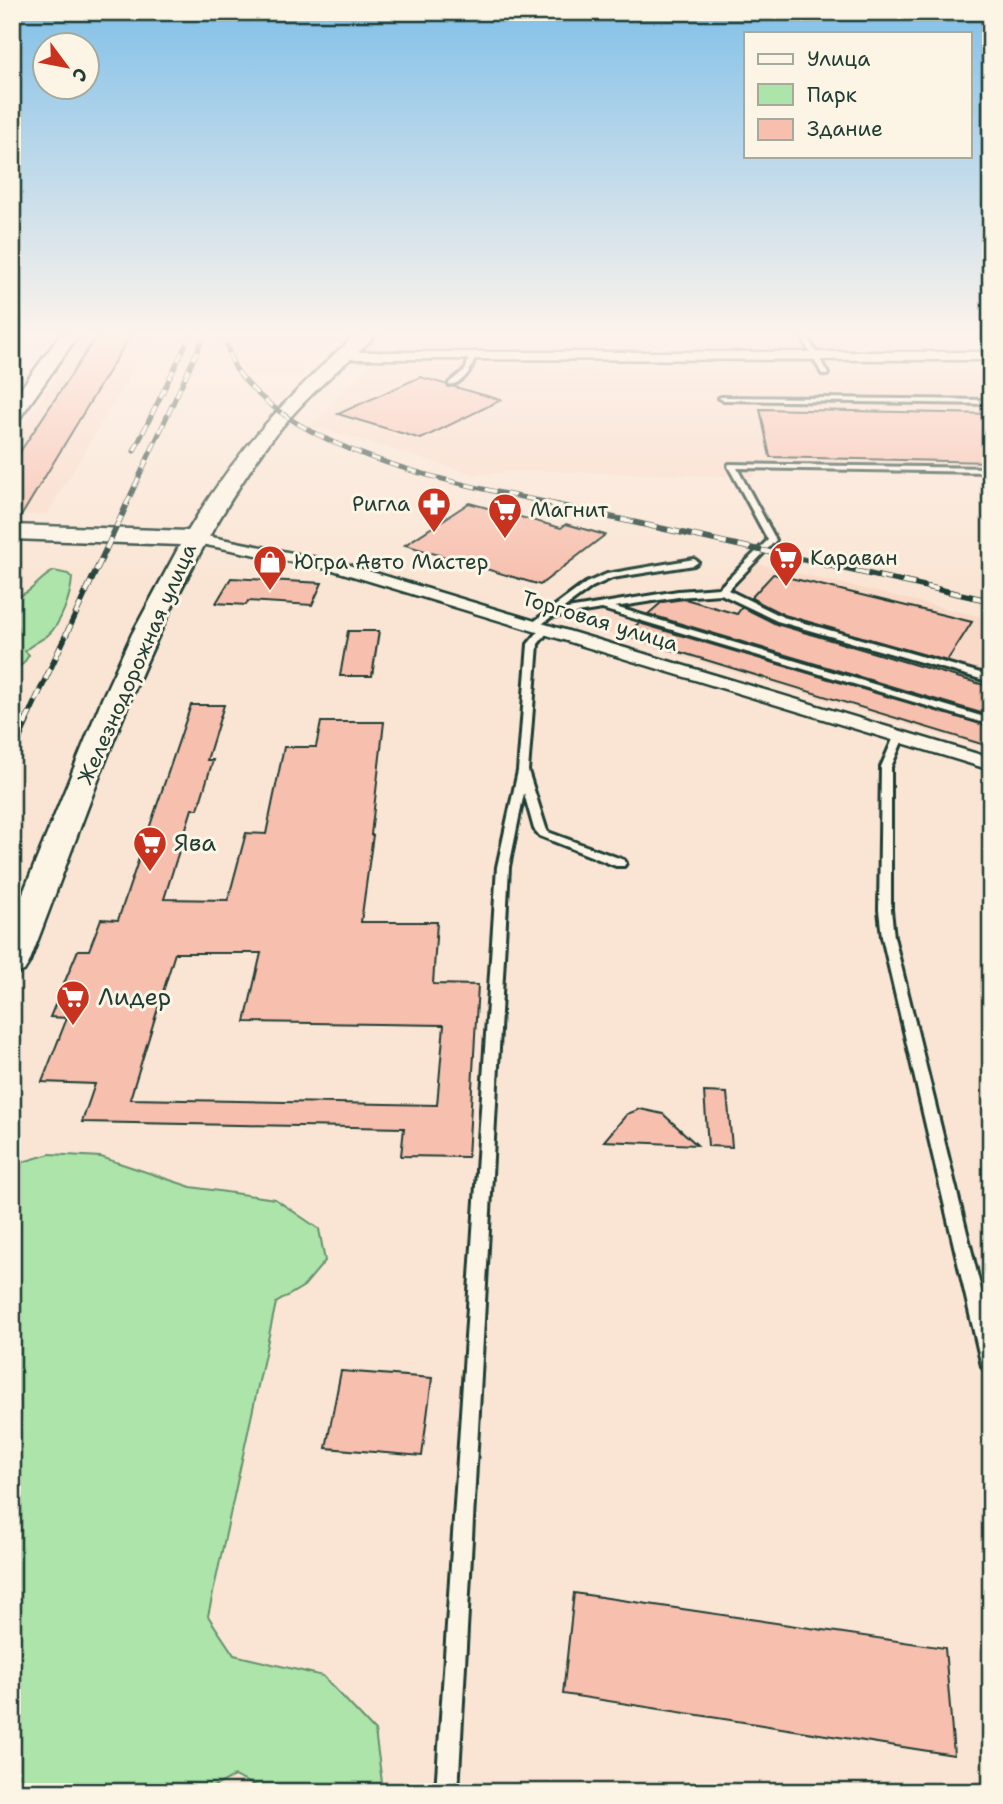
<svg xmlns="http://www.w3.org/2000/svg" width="1003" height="1804" font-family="'Shantell Sans',sans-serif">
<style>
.built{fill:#f9dac8}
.green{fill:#ace4a9;stroke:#66906e;stroke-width:2}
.building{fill:#f7bfad;stroke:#1f3d34;stroke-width:2;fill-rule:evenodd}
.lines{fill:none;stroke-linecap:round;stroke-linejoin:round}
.lane-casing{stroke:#1f3d34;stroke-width:6}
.street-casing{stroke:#1f3d34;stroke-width:5}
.secondary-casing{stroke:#1f3d34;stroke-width:5}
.lane{fill:#fcf5e5;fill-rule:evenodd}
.street{fill:#fcf5e5;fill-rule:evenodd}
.secondary{fill:#fcf5e5;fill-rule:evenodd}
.rail-far2-casing{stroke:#1f3d34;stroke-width:5}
.rail-far1-casing{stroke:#1f3d34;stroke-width:6}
.rail-casing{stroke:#1f3d34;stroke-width:8}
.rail-far2{stroke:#fcf5e5;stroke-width:3.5;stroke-dasharray:10;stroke-linecap:butt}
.rail-far1{stroke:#fcf5e5;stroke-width:4.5;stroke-dasharray:12;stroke-linecap:butt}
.rail{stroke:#fcf5e5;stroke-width:5;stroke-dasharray:15;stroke-linecap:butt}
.labels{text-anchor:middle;stroke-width:6;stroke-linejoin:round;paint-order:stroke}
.far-poi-label{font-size:21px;fill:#1f3d34;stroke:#fcf5e5;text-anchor:start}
.far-street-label{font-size:21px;fill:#1f3d34;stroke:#fcf5e5}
.poi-label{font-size:24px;fill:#1f3d34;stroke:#fcf5e5;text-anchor:start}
</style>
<rect width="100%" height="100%" fill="#fae5d4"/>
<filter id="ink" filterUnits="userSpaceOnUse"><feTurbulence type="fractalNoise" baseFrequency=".0143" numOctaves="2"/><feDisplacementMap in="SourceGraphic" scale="14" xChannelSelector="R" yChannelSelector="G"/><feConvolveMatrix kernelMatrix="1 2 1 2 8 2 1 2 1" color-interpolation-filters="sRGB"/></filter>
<g filter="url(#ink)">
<path class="built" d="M86 334H155L47 514 12 515V441Z
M229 334H342L298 375 250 376 237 362Z
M371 363 511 365 564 369 991 372V475L754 470V477L544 471 473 474 311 425Z
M747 561 991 619V750L564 621 580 603 595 598 705 590Z"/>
<path class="green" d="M54 571 68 574 72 578C71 595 61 624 48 635 41 641 31 644 25 651L29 655 23 664 16 668 12 666V599C36 591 37 579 54 571Z
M50 1154 101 1157 191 1187 275 1199 319 1229 325 1261 304 1286 276 1303 208 1616 234 1655 323 1676 375 1731 382 1782 368 1792H270L234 1776 204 1792H12V1165Z"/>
<path class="building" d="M98 334H131L17 523 12 522V464Z
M420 377 501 400 421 439 338 414Z
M760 409 991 414V462L770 457Z
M469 503 561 528 566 524 605 535 540 585 405 545Z
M773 574 812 583 972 622 947 661 784 615 751 598Z
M231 578 322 583 312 605 248 601 246 605 216 603Z
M685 599 737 614 742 607 776 624 991 687V716L648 614 662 602Z
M639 623 991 727V747L624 635Z
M348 631H379L372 676H340Z
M191 705H224L207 760H213L198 809H192L164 899 228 900 246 833 266 834 284 747H316L321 722H384L371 835H373L361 922H437L433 984 478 985 468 1157 401 1156 404 1128 82 1122 95 1084 42 1082 67 1018 50 1017 78 950H89L101 919 118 920ZM175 953H261L245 1022 444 1025 437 1105 130 1099Z
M704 1092 727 1093 732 1147 708 1146Z
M640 1109 663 1114 697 1145 604 1141 627 1114Z
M341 1371 432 1378 422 1456 326 1448Z
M574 1593 945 1648 954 1755 563 1694Z"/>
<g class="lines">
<g class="lane-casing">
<path id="lane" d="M800 334H806L828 374 827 375 822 374Z
M472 354 475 356C472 370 464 383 449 385V383L466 369 469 356Z
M721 397 991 400V404L723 400 719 398Z
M729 464 991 468V472L737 468 776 540 728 590 783 617 991 676V682L777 621 721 594 678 597 615 607 991 719V725L602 609 551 617 538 627H532V623L586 583 607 574 694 559 698 562 694 565 612 578 592 587 561 610 678 591 719 588 768 540 728 466Z
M546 625 551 628 538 644 528 771 546 828 548 832 624 860 626 863 624 866H616L540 836 534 829 524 793 509 867 458 1792H436L497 867 518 771 528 644 543 626Z
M899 734 904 737 891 767V910L894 937 991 1330V1374L985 1371 982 1366 882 937 879 910 881 767 894 737Z"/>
</g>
<g class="street-casing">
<path id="street" d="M343 352H991V360L339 359V353Z
M192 533 342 563 991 758V770L333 570 186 541 184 538Z"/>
</g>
<g class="secondary-casing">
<path id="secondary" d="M61 334H79L19 419 12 421V401Z
M357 334H376C364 349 347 361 333 374 306 399 280 426 259 457 152 611 96 790 29 963L24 971 12 975V920L102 699 132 634 180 545 12 539V525L188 531C236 451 288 395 357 334Z"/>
</g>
<use href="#lane" class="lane"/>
<use href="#street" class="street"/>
<use href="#secondary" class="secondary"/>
<g class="rail-far2-casing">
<path id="rail-far2" d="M224 334C227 345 230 360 236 369 297 456 461 484 559 505
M134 451 191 334
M126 505 205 334"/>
</g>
<g class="rail-far1-casing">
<path id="rail-far1" d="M551 504 991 601
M25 723 127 504"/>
</g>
<g class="rail-casing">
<path id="rail" d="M12 752 26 721"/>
</g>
<use href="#rail-far2" class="rail-far2"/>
<use href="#rail-far1" class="rail-far1"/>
<use href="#rail" class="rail"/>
</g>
</g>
<linearGradient id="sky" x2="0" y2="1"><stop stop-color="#81c0e8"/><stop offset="0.57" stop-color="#fdf3ec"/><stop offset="1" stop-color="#fdf3ec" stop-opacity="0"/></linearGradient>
<rect width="1003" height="586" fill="url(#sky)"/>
<defs>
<g id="pharmacy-pin" transform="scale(1.75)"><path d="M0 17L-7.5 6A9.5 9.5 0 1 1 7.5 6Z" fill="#c8321e" stroke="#fcf5e5"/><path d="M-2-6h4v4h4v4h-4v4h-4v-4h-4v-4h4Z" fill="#fff"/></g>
<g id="supermarket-pin" transform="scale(1.75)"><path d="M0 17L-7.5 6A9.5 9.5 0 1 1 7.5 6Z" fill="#c8321e" stroke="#fcf5e5"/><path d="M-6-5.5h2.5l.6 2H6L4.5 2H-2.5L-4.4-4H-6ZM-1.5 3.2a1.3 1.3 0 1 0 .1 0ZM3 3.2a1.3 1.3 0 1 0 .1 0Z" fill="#fff"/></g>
<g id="shop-pin" transform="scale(1.75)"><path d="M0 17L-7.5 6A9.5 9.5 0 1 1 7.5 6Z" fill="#c8321e" stroke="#fcf5e5"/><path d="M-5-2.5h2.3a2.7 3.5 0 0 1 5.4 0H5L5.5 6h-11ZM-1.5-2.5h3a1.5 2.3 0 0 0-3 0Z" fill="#fff"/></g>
</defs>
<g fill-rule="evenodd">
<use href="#pharmacy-pin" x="434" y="504"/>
<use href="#supermarket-pin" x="505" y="510"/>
<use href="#supermarket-pin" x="786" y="558"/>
<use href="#shop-pin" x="270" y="562"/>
<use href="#supermarket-pin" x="150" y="843"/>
<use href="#supermarket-pin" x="73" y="997"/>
</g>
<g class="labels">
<g class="far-poi-label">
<text x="410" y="511" text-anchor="end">Ригла</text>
<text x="530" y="517">Магнит</text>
<text x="810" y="565">Караван</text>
<text x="294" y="569">Югра Авто Мастер</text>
</g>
<g class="far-street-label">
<text transform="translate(600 621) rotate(17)" y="7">Торговая улица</text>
<text transform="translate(137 664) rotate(-66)" y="7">Железнодорожная улица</text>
</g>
<g class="poi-label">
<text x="174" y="851">Ява</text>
<text x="98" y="1005">Лидер</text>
</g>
</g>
<rect width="1003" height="1804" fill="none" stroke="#fcf5e5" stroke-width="42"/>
<rect x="21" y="21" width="961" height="1762" fill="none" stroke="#1f3d34" stroke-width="2.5" filter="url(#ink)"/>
<rect x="744" y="32" width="228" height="126" fill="#fcf5e5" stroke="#a4ab9e" stroke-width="2"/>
<rect x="758" y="54" width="35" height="10" fill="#fcf5e5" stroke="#a4ab9e" stroke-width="2"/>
<text x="807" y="66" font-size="21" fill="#1f3d34">Улица</text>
<rect x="758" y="84" width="35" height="21" fill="#ace4a9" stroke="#a4ab9e" stroke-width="2"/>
<text x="807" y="102" font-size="21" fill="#1f3d34">Парк</text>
<rect x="758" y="119" width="35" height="21" fill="#f7bfad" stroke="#a4ab9e" stroke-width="2"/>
<text x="807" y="136" font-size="21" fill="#1f3d34">Здание</text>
<g transform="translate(66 66) rotate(122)"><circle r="33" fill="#fcf5e5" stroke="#a4ab9e" stroke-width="2"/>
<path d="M0-5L12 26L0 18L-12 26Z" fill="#c8321e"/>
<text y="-10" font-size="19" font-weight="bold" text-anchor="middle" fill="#1f3d34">С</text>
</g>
</svg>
